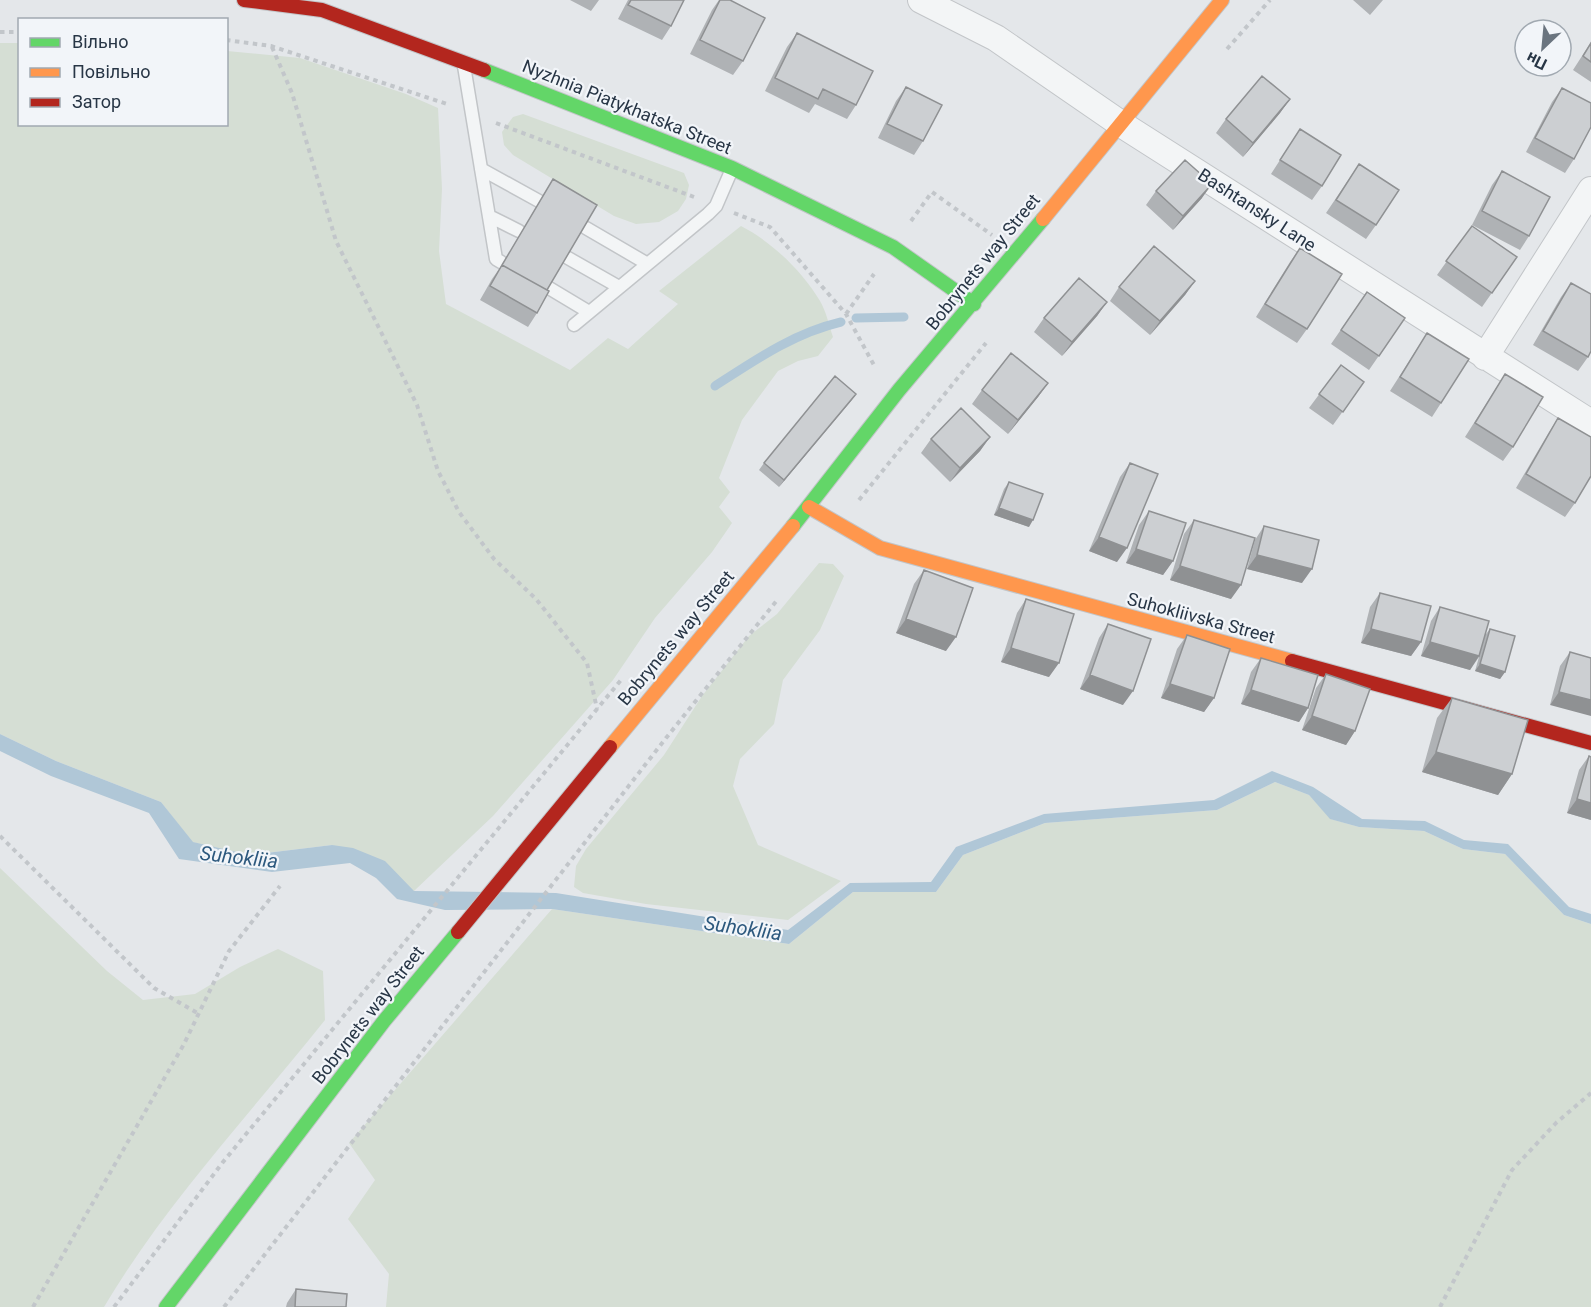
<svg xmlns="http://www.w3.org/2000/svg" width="1591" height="1307" font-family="Roboto,sans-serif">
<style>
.green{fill:#d5ded4}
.water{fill:#b0c7d7}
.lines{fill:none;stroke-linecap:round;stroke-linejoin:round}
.stream{stroke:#b0c7d7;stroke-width:9}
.lane-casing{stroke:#c2c5c8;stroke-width:15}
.street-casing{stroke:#c2c5c8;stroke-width:28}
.fast-casing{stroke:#c2c5c8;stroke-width:16}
.slow-casing{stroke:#c2c5c8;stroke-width:16}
.jam-casing{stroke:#c2c5c8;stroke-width:16}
.path{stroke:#c2c6ca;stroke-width:4;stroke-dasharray:4.5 4.5;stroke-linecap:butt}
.lane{stroke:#f3f5f6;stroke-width:12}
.street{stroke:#f3f5f6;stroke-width:26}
.fast{stroke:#63d668;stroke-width:14}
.slow{stroke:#ff974d;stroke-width:14}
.jam{stroke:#b3261e;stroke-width:14}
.wall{fill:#afb2b5}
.shaded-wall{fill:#8f9193}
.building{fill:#cccfd2;stroke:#8f9193;stroke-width:1.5}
.labels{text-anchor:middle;stroke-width:4.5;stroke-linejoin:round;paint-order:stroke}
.street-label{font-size:18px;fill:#283646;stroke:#f2f5f9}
.water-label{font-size:20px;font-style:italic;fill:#2d597e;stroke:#f2f5f9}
</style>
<rect width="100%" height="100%" fill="#e4e7ea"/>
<path class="green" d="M0 43H19L20 124H226L227 51 300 58 406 94 438 108 442 189 439 251 446 304 570 370 608 338 628 349 678 304 659 291 741 226C772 242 802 271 820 301 826 311 829 325 833 337L818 356 798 361 778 371 742 420 719 478 730 492 719 507 732 523 712 552 655 618 613 680 493 816 414 891 332 845 250 855 192 842 161 802 56 761 0 734Z
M523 114 684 173 689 185 686 199 678 211 659 222 636 224 614 216 513 155 504 145 502 132 513 117Z
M819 563 833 564 844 576 820 630 783 680 774 724 740 759 733 786 758 845 841 881 788 920 646 904 583 893 574 887 576 866 586 849 664 755 702 696 749 636 777 614Z
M1275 782 1309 795 1331 819 1359 827 1424 831 1463 849 1505 854 1564 915 1591 924V1307H386L389 1274 348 1219 375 1180 349 1143 552 909 789 944 853 892H936L963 855 1045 823 1217 810Z
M0 868 107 971 143 1000 195 994 240 967 278 949 323 971 325 1020C251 1113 165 1204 104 1307H0Z"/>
<path class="water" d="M0 734 56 761 161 802 193 842 250 855 332 845 353 848 385 861 414 891 556 893 788 930 850 883 931 882 956 847 1044 814 1214 800 1272 771 1313 787 1362 819 1425 821 1464 840 1508 844 1569 907 1591 914V924L1564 915 1505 854 1463 849 1424 831 1359 827 1330 819 1309 795 1275 782 1217 810 1045 823 963 855 936 892H853L789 944 552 909 445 910 397 899 376 878 350 863 272 872 179 859 149 813 51 776 0 751Z"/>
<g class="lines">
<path class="stream" d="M856 318 904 317
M715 386C755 360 794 333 841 322"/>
<g class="lane-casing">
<path id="lane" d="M464 66 496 259 501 262
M481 169 539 201
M489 216 519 231
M586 228 646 263
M568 258 619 287
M549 288 589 312
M574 325 708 214 716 206 732 169"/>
</g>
<g class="street-casing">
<path id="street" d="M921 0 996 38 1121 124 1591 423
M1485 357 1591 190"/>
</g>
<g class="fast-casing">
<path id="fast" d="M484 70 732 168 893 247 974 304
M793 526 899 390 1043 219
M166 1307 384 1021 458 932"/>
</g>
<g class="slow-casing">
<path id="slow" d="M1043 219 1222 0
M809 507 880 548 1292 661
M610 747 793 526"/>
</g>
<g class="jam-casing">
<path id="jam" d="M244 0 322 10 484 70
M1292 661 1591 743
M458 932 610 747"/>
</g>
<path class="path" d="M0 32H20
M226 40 271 46 450 105
M272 47 292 93 336 241 417 405 438 471 459 512 494 559 536 599 587 663 597 709
M1227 49 1270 0
M496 123 694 197
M734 213 770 227 846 314 875 367
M911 221 932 192 992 235
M846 314 874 274
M859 500 986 343
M0 836 154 988 199 1014
M33 1307 184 1044 229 951 280 886
M114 1307 223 1162 621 680
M224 1307 666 738 778 599
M1440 1307 1512 1170 1556 1123 1591 1093"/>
<use href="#lane" class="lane"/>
<use href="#street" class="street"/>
<use href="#fast" class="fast"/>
<use href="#slow" class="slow"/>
<use href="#jam" class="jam"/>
</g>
<path class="wall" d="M570 0H599L591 11Z
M628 0H684L671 26 662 40 618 19Z
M719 0H730L743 61 733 75 690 54 712 10Z
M1353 0H1383L1370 15Z
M797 33 856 105 847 119 815 104 809 113 765 91 787 47Z
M1591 42V82L1573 70Z
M906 87 923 141 914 155 878 138 896 101Z
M1562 88 1574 159 1565 173 1526 152 1552 102Z
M1290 99 1280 113 1243 157 1216 133 1226 119Z
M1300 129 1322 186 1312 200 1271 174Z
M1359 164 1376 225 1366 239 1326 213Z
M1502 171 1529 236 1520 250 1472 225 1492 185Z
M553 179 547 290 537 313 528 327 480 300 492 279 502 265Z
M1156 191 1202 198 1173 230 1146 205Z
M1472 226 1517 257 1482 307 1437 275Z
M1300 248 1307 329 1297 343 1256 317 1290 262Z
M1195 281 1185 295 1150 335 1110 301 1119 287Z
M1571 283 1588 357 1578 371 1533 345 1561 297Z
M1367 292 1405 318 1369 370 1331 344Z
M1107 302 1097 316 1062 356 1034 332 1044 318Z
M1427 333 1441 403 1432 417 1390 391Z
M1341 365 1364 382 1333 425 1309 408Z
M1505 374 1513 447 1503 461 1465 437Z
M1048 383 1038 397 1008 434 972 404 982 390Z
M856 394 779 487 759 470 764 463Z
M1558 418 1575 503 1565 517 1516 488 1549 432Z
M990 437 980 451 950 482 921 453 931 439Z
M1130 463 1117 562 1089 551 1120 477Z
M1009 482 1029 527 994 515 1004 489Z
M1149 511 1173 561 1163 575 1126 563 1139 525Z
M1194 520 1231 599 1170 580 1184 534Z
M1264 526 1302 583 1247 569 1255 540Z
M924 570 946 651 896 633 914 584Z
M1380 593 1421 642 1411 656 1361 643 1370 607Z
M1026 599 1049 677 1001 662 1017 613Z
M1440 607 1486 634 1490 629 1505 672 1500 679 1475 671 1479 657 1470 670 1421 656 1431 621Z
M1108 624 1123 705 1080 689 1099 638Z
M1187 635 1214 698 1204 712 1161 698 1177 649Z
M1570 652 1591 658 1550 705 1560 666Z
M1261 658 1308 708 1299 722 1241 704 1251 672Z
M1326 674 1355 731 1346 745 1302 730 1316 688Z
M1452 698 1512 774 1498 795 1422 772 1437 718Z
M1589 756 1591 820 1567 813 1579 770Z
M296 1289 346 1307H286L287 1303Z"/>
<path class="shaded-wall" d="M1290 99 1280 113 1243 157 1253 143Z
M1212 184 1202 198 1173 230 1183 216Z
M1195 281 1185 295 1150 335 1160 321Z
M1107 302 1097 316 1062 356 1072 342Z
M1048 383 1038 397 1008 434 1018 420Z
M856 394 851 401 779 487 784 480Z
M990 437 980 451 950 482 960 468Z
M999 508 1033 520 1029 527 994 515Z
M1099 537 1127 548 1117 562 1089 551Z
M1136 549 1173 561 1163 575 1126 563Z
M1257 555 1312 569 1302 583 1247 569Z
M1180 566 1241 585 1231 599 1170 580Z
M906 619 956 637 946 651 896 633Z
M1371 629 1421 642 1411 656 1361 643Z
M1430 642 1479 656 1470 670 1421 656Z
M1011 648 1059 663 1049 677 1001 662Z
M1480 664 1505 672 1500 679 1475 671Z
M1090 675 1133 691 1123 705 1080 689Z
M1170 684 1214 698 1204 712 1161 698Z
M1251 690 1308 708 1299 722 1241 704Z
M1559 692 1591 700V716L1550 705Z
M1312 716 1355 731 1346 745 1302 730Z
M1436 752 1512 774 1498 795 1422 772Z
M1577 799 1591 803V820L1567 813Z"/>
<path class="building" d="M631 0H684L671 26 628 5Z
M720 0H730L765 18 743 61 700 40Z
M797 33 873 71 856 105 823 89 818 99 775 78Z
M1591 43V62L1583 56Z
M1262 76 1290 99 1253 143 1226 119Z
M906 87 942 105 923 141 887 124Z
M1562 88 1591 103V127L1574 159 1535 138Z
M1300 129 1341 155 1322 186 1280 160Z
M1185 160 1212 184 1183 216 1156 191Z
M1359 164 1399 190 1376 225 1336 200Z
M1502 171 1550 197 1529 236 1482 211Z
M553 179 597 205 547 290 502 265Z
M1472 226 1517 257 1492 293 1446 261Z
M1154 246 1195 281 1160 321 1119 287Z
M1300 248 1342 274 1307 329 1265 304Z
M502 265 549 291 537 313 490 286Z
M1079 278 1107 302 1072 342 1044 318Z
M1571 283 1591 294V351L1588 357 1543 331Z
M1367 292 1405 318 1379 356 1341 330Z
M1427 333 1469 359 1441 403 1400 377Z
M1011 353 1048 383 1018 420 982 390Z
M1341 365 1364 382 1343 412 1319 394Z
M1505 374 1543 397 1513 447 1475 423Z
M835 376 856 394 784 480 764 463Z
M961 408 990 437 960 468 931 439Z
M1558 418 1591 437V476L1575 503 1526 474Z
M1130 463 1158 474 1127 548 1099 537Z
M1009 482 1043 494 1033 520 999 508Z
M1149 511 1186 523 1173 561 1136 549Z
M1194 520 1255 538 1241 585 1180 566Z
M1264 526 1319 540 1312 569 1257 555Z
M924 570 973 588 956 637 906 619Z
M1380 593 1431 606 1421 642 1371 629Z
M1026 599 1074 614 1059 663 1011 648Z
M1440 607 1489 621 1479 656 1430 642Z
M1108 624 1151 639 1133 691 1090 675Z
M1490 629 1515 636 1505 672 1480 664Z
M1187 635 1230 649 1214 698 1170 684Z
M1570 652 1591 658V700L1559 692Z
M1261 658 1318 675 1308 708 1251 690Z
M1326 674 1370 689 1355 731 1312 716Z
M1452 698 1528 720 1512 774 1436 752Z
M1589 756 1591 757V803L1577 799Z
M296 1289 347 1294 346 1307H295Z"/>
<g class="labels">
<g class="street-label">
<text transform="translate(627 107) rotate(22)" y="6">Nyzhnia Piatykhatska Street</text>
<text transform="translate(1257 210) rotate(33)" y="6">Bashtansky Lane</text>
<text transform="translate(983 262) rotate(-51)" y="6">Bobrynets way Street</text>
<text transform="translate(1201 618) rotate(15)" y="6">Suhokliivska Street</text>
<text transform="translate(676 638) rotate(-50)" y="6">Bobrynets way Street</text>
<text transform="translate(368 1015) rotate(-52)" y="6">Bobrynets way Street</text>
</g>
<g class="water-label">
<text transform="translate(239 857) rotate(6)" y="7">Suhokliia</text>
<text transform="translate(743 928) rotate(8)" y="7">Suhokliia</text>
</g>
</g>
<rect x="18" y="18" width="210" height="108" fill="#f2f5f9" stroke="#a1a9b1" stroke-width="1.5"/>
<rect x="30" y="38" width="30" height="9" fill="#63d668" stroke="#a1a9b1" stroke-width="1.5"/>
<text x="72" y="48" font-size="18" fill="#283646">Вільно</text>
<rect x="30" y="68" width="30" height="9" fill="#ff974d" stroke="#a1a9b1" stroke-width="1.5"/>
<text x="72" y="78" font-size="18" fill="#283646">Повільно</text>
<rect x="30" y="98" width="30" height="9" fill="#b3261e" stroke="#a1a9b1" stroke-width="1.5"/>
<text x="72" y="108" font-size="18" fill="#283646">Затор</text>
<g transform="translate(1543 48) rotate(206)"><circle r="28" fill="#f2f5f9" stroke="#a1a9b1" stroke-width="1.5"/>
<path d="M0-4.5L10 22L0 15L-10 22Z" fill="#6a747f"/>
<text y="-9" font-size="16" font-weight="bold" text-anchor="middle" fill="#283646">Пн</text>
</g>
</svg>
